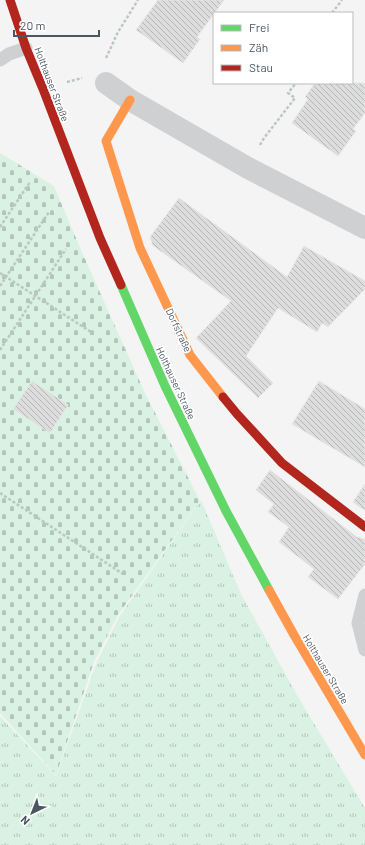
<svg xmlns="http://www.w3.org/2000/svg" width="365" height="845" font-family="Barlow,sans-serif">
<style>
.grass{fill:url(#grass-tufts)}
.cemetery{fill:url(#cemetery-stones)}
.building{fill:url(#building-back-hatch);stroke:#e5e6e7}
.lines{fill:none;stroke-linecap:round;stroke-linejoin:round}
.path{stroke:#bcc7c4;stroke-width:2.5;stroke-dasharray:3 2;stroke-linecap:butt}
.lane{stroke:#ced0d2;stroke-width:13}
.street{stroke:#ced0d2;stroke-width:22}
.fast{stroke:#63d668;stroke-width:9}
.slow{stroke:#ff974d;stroke-width:9}
.jam{stroke:#b3261e;stroke-width:9}
.labels{text-anchor:middle;stroke-width:3.5;stroke-linejoin:round;paint-order:stroke}
.street-label{font-size:10px;fill:#4a5661;stroke:#fff}
</style>
<defs>
<pattern id="grass-tufts" width="24" height="20" patternUnits="userSpaceOnUse"><rect width="24" height="20" fill="#d9f2e3"/><path d="M3 7l-1-3M5 7V3M7 7l1-3M15 17l-1-3M17 17v-4M19 17l1-3" fill="none" stroke="#b2c7bb"/></pattern>
<pattern id="cemetery-stones" width="16" height="16" patternUnits="userSpaceOnUse"><rect width="16" height="16" fill="#d9f2e3"/><path d="M2 7V4a2 2 0 0 1 4 0v3zM10 15v-3a2 2 0 0 1 4 0v3z" fill="#b2c7bb"/></pattern>
<pattern id="building-back-hatch" width="6" height="6" patternUnits="userSpaceOnUse"><rect width="6" height="6" fill="#ddddde"/><path d="M-1 5l2 2M0 0l6 6M5-1l2 2" fill="none" stroke="#b5b6b7"/></pattern>
</defs>
<rect width="100%" height="100%" fill="#f4f4f4"/>
<path class="grass" d="M201 500 241 594 301 702 365 808V845H323L322 844 320 845H0V716L56 776 96 664 119 617Z"/>
<path class="cemetery" d="M0 153 54 186 81 250 145 393 200 501 118 615 94 662 56 775 0 713Z"/>
<path class="building" d="M158 0H224L197 37 200 39 183 63 136 30Z
M315 83H365V113L353 129 356 131 338 156 292 123 308 99 305 97Z
M179 198 287 277 304 246 365 281V289L328 327 322 323 317 332 278 308 246 356 273 383 258 398 196 338 231 301 152 245V243L150 237Z
M32 381 68 405 50 433 13 409Z
M319 381 365 409V467L292 424Z
M270 470 357 537 365 539V564L338 599 308 577 314 569 279 542 289 527 268 512 274 504 256 490Z
M365 484V511L353 502Z"/>
<g class="lines">
<path class="path" d="M332 13 342 0
M106 58 118 32 138 0
M67 82 82 78
M260 145 264 138 295 98 288 93 296 83
M0 227 30 182
M0 273 91 332
M0 286 49 212
M0 350 66 249
M0 493 123 574"/>
<path class="lane" d="M0 60 9 54 26 48
M365 595 358 623 365 650"/>
<path class="street" d="M106 83 130 100 248 168 365 228"/>
<path class="fast" d="M121 285 165 386 226 511 269 590"/>
<path class="slow" d="M130 100 106 141 140 248 190 355 223 397
M269 590 294 635 365 755"/>
<path class="jam" d="M10 0 26 48 43 89 100 238 121 285
M223 397 237 414 282 463 365 527"/>
</g>
<g class="labels">
<g class="street-label">
<text transform="translate(52 84) rotate(69)" y="4">Holthauser Straße</text>
<text transform="translate(179 330) rotate(65)" y="4">Dorfstraße</text>
<text transform="translate(176 383) rotate(65)" y="4">Holthauser Straße</text>
<text transform="translate(326 669) rotate(59)" y="4">Holthauser Straße</text>
</g>
</g>
<rect x="213" y="12" width="140" height="72" fill="#ffffff" stroke="#b7bbc0"/>
<rect x="221" y="25" width="20" height="6" fill="#63d668" stroke="#b7bbc0"/>
<text x="249" y="32" font-size="12" fill="#4a5661">Frei</text>
<rect x="221" y="45" width="20" height="6" fill="#ff974d" stroke="#b7bbc0"/>
<text x="249" y="52" font-size="12" fill="#4a5661">Zäh</text>
<rect x="221" y="65" width="20" height="6" fill="#b3261e" stroke="#b7bbc0"/>
<text x="249" y="72" font-size="12" fill="#4a5661">Stau</text>
<g transform="translate(32 813) rotate(223)" stroke="#ffffff" stroke-width="3" paint-order="stroke">
<path d="M0-3L7 15L0 10L-7 15Z" fill="#4a5661"/>
<text y="-6" font-size="11" font-weight="bold" text-anchor="middle" fill="#4a5661">N</text>
</g>
<path d="M14 30v6h85v-6" fill="none" stroke="#4a5661" stroke-width="2"/>
<text x="20" y="30" font-size="12" fill="#4a5661" stroke="#ffffff" stroke-width="3" paint-order="stroke">20 m</text>
</svg>
